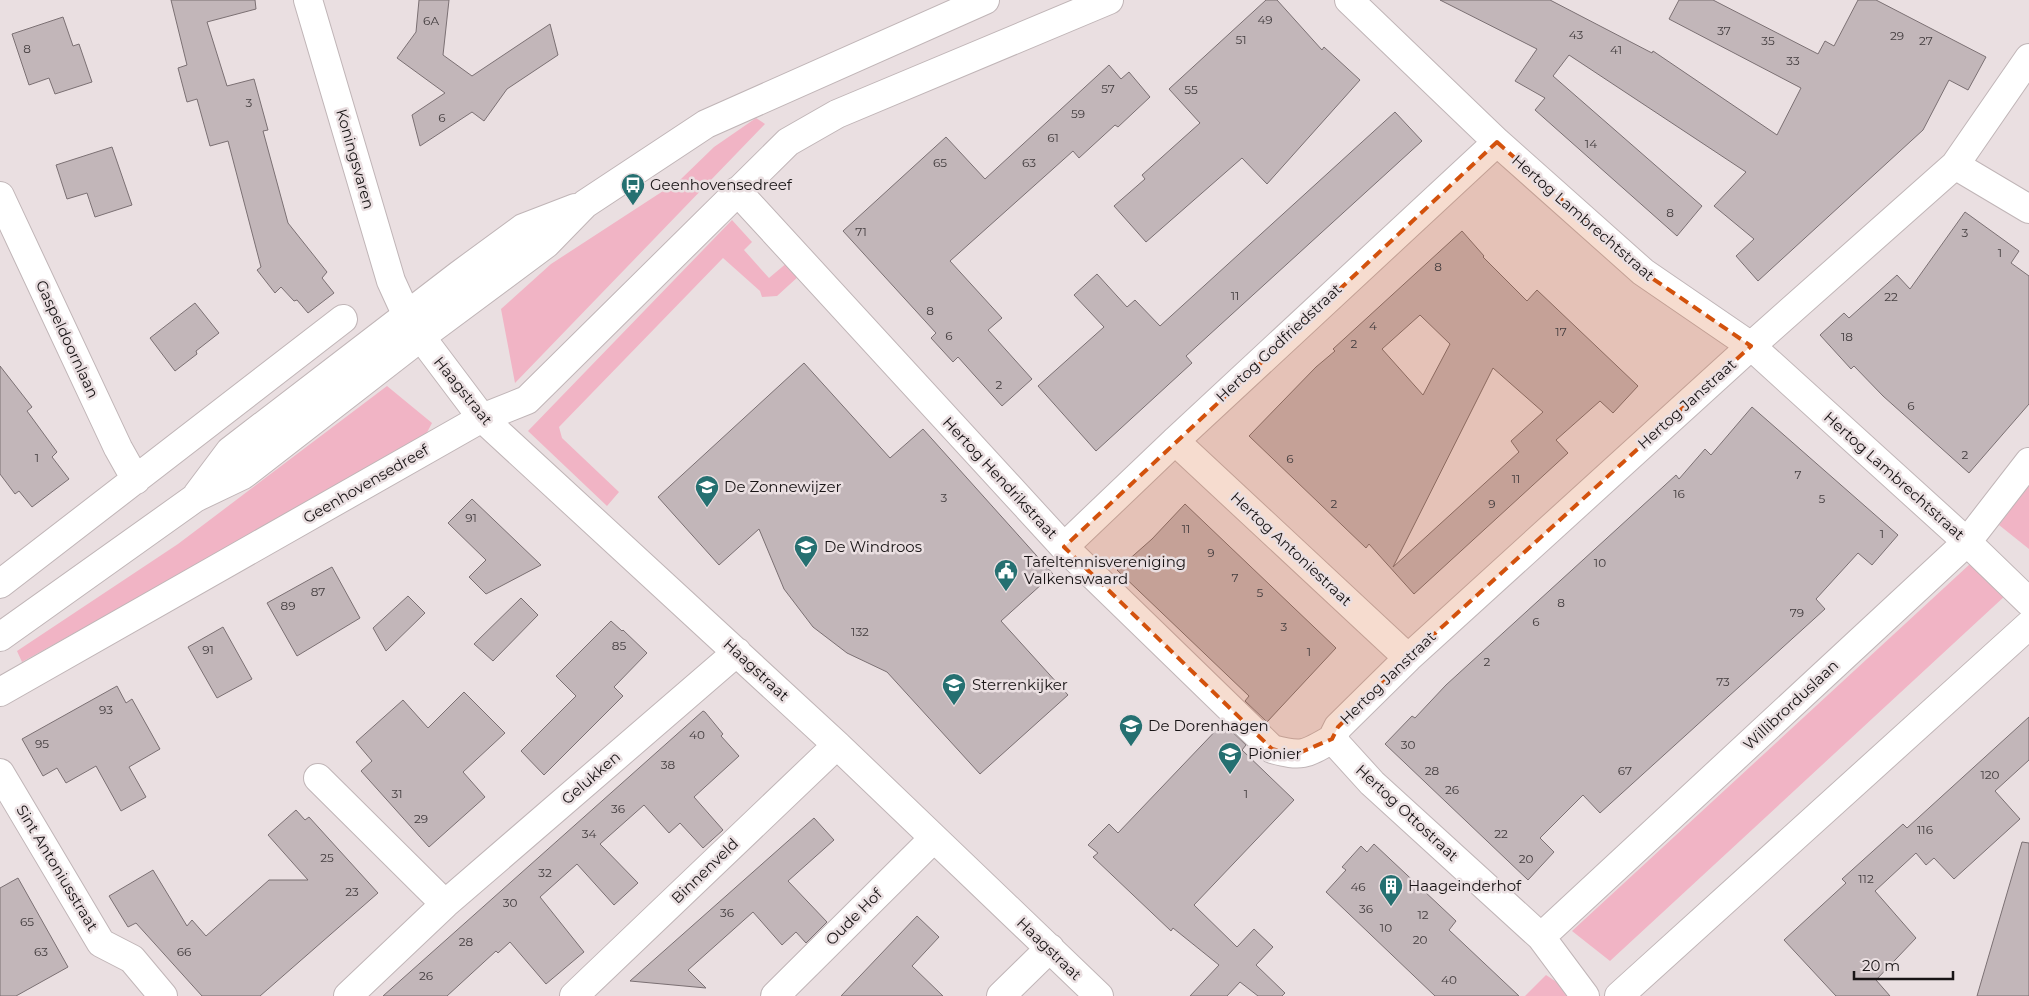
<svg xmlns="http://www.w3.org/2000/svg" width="2029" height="996" font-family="Montserrat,sans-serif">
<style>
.green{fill:#f1b4c5}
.building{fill:#c2b6b9;stroke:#7b7073;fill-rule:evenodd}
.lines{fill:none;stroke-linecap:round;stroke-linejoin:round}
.street-casing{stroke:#c0b5b7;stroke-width:30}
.secondary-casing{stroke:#c0b5b7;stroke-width:30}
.street{stroke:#fff;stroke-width:28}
.secondary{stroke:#fff;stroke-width:28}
.marked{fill:#d3520d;fill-opacity:0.2;stroke:#d3520d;stroke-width:4;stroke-dasharray:10 6;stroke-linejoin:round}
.labels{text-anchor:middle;stroke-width:5;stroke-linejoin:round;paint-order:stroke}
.number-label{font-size:12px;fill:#423c3e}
.street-label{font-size:15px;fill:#181415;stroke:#eadfe1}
.poi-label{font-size:15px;fill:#181415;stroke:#eadfe1;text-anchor:start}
</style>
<rect width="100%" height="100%" fill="#eadfe1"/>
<path class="green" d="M756 118 765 124 515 383 501 309 551 264 680 180 714 147Z
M732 220 752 242 744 250 769 278 788 262 800 275 777 296 762 297 760 291 723 258 559 427 562 438 619 492 607 506 528 431Z
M387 386 432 423 423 440 22 662 17 651 178 544Z
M2029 484V549L1999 525Z
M1970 564 2006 595 1610 961 1572 931Z
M1546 975 1578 996H1525Z"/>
<path class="building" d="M171 0H255L256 9 207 22 227 86 254 79 268 130 263 131 288 223 327 272 322 278 334 293 308 313 297 300 294 301 281 287 275 293 257 270 261 267 228 141 210 146 197 99 187 102 178 68 187 65Z
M419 0H449L443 55 472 76 550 24 558 55 507 89 484 121 472 112 420 146 412 115 445 93 397 58 416 32Z
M1266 0H1277L1322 50 1324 47 1360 80 1267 184 1242 158 1146 242 1114 206 1145 179 1142 175 1200 123 1169 89Z
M1440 0H1550L1652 53 1653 51 1777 135 1801 88 1669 19 1679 0H1713L1818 54 1825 41 1834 46 1858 0H1876L1986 57 1968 90 1949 80 1923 130 1758 281 1736 256 1754 239 1714 206 1746 172 1569 55 1553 76 1702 206 1677 236 1535 110 1545 98 1515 81 1537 49Z
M63 17 73 46 79 44 92 82 55 94 49 78 29 85 12 34Z
M1109 65 1121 79 1129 72 1150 97 1118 127 1115 125 1079 158 1073 151 950 261 1002 318 988 330 1032 379 1002 406 958 357 953 362 931 338 936 333 843 231 946 137 985 179Z
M1395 112 1422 141 1186 356 1192 363 1096 451 1038 386 1104 327 1074 295 1097 274 1127 307 1135 300 1160 326Z
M112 147 132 205 95 217 87 193 67 199 56 165Z
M1965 212 2019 251 2011 263 2029 276V404L1969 473 1883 396 1854 366 1851 369 1820 335 1844 313 1849 318 1897 275 1910 289Z
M1462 231 1484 256 1483 257 1527 301 1537 290 1638 386 1613 413 1600 401 1556 440 1568 453 1414 594 1369 544 1366 548 1249 436 1316 367 1335 351 1333 349ZM1420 315 1450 344 1423 395 1382 349ZM1493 368 1543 412 1511 441 1519 452 1393 567Z
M195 303 219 333 196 351 197 354 175 371 150 338Z
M804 363 890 458 923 429 1053 574 1001 621 1068 695 980 774 887 672 847 653 813 627 784 589 759 529 719 565 658 497Z
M0 366 32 407 27 411 57 452 52 457 69 479 32 507 19 491 15 494 0 474Z
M1752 407 1898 535 1872 565 1858 553 1816 599 1825 609 1600 813 1583 795 1540 838 1554 852 1528 880 1385 744 1412 716 1415 718 1446 685 1652 497 1676 475 1679 479 1705 449 1711 455Z
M472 499 541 565 486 594 469 577 486 560 448 523Z
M1185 504 1336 648 1267 722 1245 701 1249 696 1117 570 1152 539Z
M332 567 360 618 297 656 267 603Z
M408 596 425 613 386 651 373 628Z
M521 598 538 615 493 661 474 644Z
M611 621 622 631 623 630 647 653 614 687 623 696 544 775 521 751 576 696 556 676Z
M223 627 252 679 217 698 188 647Z
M117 686 126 703 132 699 160 749 129 767 146 797 121 811 96 766 66 783 57 768 43 776 22 739Z
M464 692 505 733 463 772 485 797 429 847 361 771 372 761 356 742 403 700 428 728Z
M703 711 705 712 723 734 721 736 739 756 694 797 723 830 703 848 680 823 669 833 644 805 600 844 638 883 614 905 577 864 540 897 584 952 546 984 510 942 498 953 496 951 447 996H383Z
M2029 717V760L1995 791 2020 819 1954 879 1934 858 1926 865 1916 853 1875 891 1916 938 1876 980 1890 996H1836L1784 940 1846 883 1842 879 1903 824 1907 828Z
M1223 723 1246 745 1242 750 1294 800 1194 905 1237 947 1254 929 1273 947 1256 965 1285 993 1282 996H1258L1240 982 1227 996H1190L1219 965 1173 928 1171 931 1093 857 1098 853 1088 845 1109 824 1118 833Z
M296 810 305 820 309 817 378 893 260 996H202L136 923 128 927 109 896 153 870 187 926 192 920 206 936 269 880H308L268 835Z
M814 818 834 840 788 881 827 922 806 943 796 932 782 945 753 912 688 970 706 988 630 981Z
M2022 842 2029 843V996H1977Z
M1374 844 1456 921 1449 930 1519 996H1435L1326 892 1346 870 1342 867 1361 846 1367 852Z
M18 878 68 967 16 996H0V888Z
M917 916 939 937 912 966 943 996H841Z"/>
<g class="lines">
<g class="street-casing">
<path id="street" d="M308 0 391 281 407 316 421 337 482 418 837 745 1099 996
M1349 0 1497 142 1643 272 1751 346 1967 542 2029 602
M1955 165 2029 209
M737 191 1064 547 1272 749C1302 757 1305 755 1332 739
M0 196 118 448 136 480
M1175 441 1408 658
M1064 547 1175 441 1497 142
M0 584 343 319
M0 692 482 418 527 400 788 142 837 114 1109 0
M1332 739 1338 727 1408 658 1751 346 1955 165 2029 58
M1332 739 1372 783 1541 937 1585 996
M0 773 101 943 132 959 163 996
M318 778 445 904
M1541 937 1967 542 2029 462
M348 996 445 904 737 652
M574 996 837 745
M775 996 933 839
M1001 996 1050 948
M1619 996 2029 625"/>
</g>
<g class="secondary-casing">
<path id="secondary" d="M197 495 230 451 459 275 523 228 575 208
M0 637 195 498 243 475 421 337 546 244 585 204 706 124 985 0"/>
</g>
<use href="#street" class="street"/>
<use href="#secondary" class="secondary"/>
</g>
<path class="marked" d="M1497 142 1643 272 1751 346 1408 658 1338 727 1332 739 1294 755 1272 749 1064 547Z"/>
<defs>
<g id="bus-pin" transform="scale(1.25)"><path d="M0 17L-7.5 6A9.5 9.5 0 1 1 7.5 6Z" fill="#257071" stroke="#eadfe1"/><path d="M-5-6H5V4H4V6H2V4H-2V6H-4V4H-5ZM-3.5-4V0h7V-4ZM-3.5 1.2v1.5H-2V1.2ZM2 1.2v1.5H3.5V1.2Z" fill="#fff"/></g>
<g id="school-pin" transform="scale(1.25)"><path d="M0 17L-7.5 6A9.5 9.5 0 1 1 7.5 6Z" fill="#257071" stroke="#eadfe1"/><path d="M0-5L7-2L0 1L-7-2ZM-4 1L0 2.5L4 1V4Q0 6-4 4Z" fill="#fff"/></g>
<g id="civic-pin" transform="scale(1.25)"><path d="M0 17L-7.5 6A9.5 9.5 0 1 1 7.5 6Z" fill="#257071" stroke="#eadfe1"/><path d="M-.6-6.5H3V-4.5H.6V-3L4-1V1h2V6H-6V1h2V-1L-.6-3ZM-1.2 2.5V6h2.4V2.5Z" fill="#fff"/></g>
<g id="building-pin" transform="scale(1.25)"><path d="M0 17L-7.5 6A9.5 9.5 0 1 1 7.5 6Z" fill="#257071" stroke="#eadfe1"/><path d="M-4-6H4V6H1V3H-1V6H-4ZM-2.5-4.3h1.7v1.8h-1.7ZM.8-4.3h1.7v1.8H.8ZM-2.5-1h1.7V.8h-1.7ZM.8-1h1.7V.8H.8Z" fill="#fff"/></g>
</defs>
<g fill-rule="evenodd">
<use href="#bus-pin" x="633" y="185"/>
<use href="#school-pin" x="707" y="487"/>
<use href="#school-pin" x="806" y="547"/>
<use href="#civic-pin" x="1006" y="571"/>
<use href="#school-pin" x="954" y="685"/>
<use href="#school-pin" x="1131" y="726"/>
<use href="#school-pin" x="1230" y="754"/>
<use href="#building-pin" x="1391" y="886"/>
</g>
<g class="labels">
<g class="number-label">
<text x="1265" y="24">49</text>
<text x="431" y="25">6A</text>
<text x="1724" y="35">37</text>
<text x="1576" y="39">43</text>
<text x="1897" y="40">29</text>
<text x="1241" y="44">51</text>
<text x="1768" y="45">35</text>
<text x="1926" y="45">27</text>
<text x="27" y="53">8</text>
<text x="1616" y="54">41</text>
<text x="1793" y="65">33</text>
<text x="1108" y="93">57</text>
<text x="1191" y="94">55</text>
<text x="249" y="107">3</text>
<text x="1078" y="118">59</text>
<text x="442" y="122">6</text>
<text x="1053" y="142">61</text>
<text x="1591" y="148">14</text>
<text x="940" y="167">65</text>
<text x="1029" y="167">63</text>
<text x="1670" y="217">8</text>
<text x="861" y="236">71</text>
<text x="1965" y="237">3</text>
<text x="2000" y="257">1</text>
<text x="1438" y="271">8</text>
<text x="1235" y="300">11</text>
<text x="1891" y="301">22</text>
<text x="930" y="315">8</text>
<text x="1373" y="330">4</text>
<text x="1561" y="336">17</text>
<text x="949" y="340">6</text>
<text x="1847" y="341">18</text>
<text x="1354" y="348">2</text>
<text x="999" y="389">2</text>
<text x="1911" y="410">6</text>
<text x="1965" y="459">2</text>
<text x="37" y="462">1</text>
<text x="1290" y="463">6</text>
<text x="1798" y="479">7</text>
<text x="1516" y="483">11</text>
<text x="1679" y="498">16</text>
<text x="944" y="502">3</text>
<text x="1822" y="503">5</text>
<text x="1334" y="508">2</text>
<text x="1492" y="508">9</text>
<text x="471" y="522">91</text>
<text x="1186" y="533">11</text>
<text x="1882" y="538">1</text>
<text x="1211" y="557">9</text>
<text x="1600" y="567">10</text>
<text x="1235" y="582">7</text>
<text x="318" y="596">87</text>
<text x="1260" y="597">5</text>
<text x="1561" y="607">8</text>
<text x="288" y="610">89</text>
<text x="1797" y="617">79</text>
<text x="1536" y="626">6</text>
<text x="1284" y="631">3</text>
<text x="860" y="636">132</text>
<text x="619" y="650">85</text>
<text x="208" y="654">91</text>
<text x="1309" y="656">1</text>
<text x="1487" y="666">2</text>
<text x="1723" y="686">73</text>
<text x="106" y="714">93</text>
<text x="697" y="739">40</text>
<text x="42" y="748">95</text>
<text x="1408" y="749">30</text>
<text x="668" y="769">38</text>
<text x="1432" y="775">28</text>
<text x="1625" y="775">67</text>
<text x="1990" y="779">120</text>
<text x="1452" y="794">26</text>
<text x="397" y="798">31</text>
<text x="1246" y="798">1</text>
<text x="618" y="813">36</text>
<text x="421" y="823">29</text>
<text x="1925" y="834">116</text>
<text x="589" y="838">34</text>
<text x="1501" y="838">22</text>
<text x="327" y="862">25</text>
<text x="1526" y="863">20</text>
<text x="545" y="877">32</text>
<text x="1866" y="883">112</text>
<text x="1358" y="891">46</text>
<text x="352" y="896">23</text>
<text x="510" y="907">30</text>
<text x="1366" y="913">36</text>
<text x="727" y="917">36</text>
<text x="1423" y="919">12</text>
<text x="27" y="926">65</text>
<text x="1386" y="932">10</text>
<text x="1420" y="944">20</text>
<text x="466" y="946">28</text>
<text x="41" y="956">63</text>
<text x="184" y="956">66</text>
<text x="426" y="980">26</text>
<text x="1449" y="984">40</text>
</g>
<g class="street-label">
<text transform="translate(355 159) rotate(74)" y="5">Koningsvaren</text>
<text transform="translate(1583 218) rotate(41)" y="5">Hertog Lambrechtstraat</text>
<text transform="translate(67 339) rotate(65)" y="5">Gaspeldoornlaan</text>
<text transform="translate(1279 343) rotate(-43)" y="5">Hertog Godfriedstraat</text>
<text transform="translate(463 391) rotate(51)" y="5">Haagstraat</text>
<text transform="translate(1687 404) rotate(-42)" y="5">Hertog Janstraat</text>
<text transform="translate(1894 476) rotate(42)" y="5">Hertog Lambrechtstraat</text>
<text transform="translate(1000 478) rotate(47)" y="5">Hertog Hendrikstraat</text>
<text transform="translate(366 484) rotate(-30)" y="5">Geenhovensedreef</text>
<text transform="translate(1291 549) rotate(43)" y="5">Hertog Antoniestraat</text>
<text transform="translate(756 670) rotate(43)" y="5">Haagstraat</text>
<text transform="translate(1388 678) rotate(-44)" y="5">Hertog Janstraat</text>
<text transform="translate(1791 705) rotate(-43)" y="5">Willibrorduslaan</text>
<text transform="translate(591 778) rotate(-41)" y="5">Gelukken</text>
<text transform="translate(1407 813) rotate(43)" y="5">Hertog Ottostraat</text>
<text transform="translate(57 868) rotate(59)" y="5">Sint Antoniusstraat</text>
<text transform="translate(705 871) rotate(-44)" y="5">Binnenveld</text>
<text transform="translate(854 917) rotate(-45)" y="5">Oude Hof</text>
<text transform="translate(1049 949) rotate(44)" y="5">Haagstraat</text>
</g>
<g class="poi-label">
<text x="650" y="190">Geenhovensedreef</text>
<text x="724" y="492">De Zonnewijzer</text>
<text x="824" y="552">De Windroos</text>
<text x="1024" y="567">Tafeltennisvereniging<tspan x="1024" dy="17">Valkenswaard</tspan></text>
<text x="972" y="690">Sterrenkijker</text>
<text x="1148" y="731">De Dorenhagen</text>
<text x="1248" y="759">Pionier</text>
<text x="1408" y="891">Haageinderhof</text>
</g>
</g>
<path d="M1854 971v8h99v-8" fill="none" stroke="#181415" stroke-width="2.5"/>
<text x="1862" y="971" font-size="15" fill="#181415" stroke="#eadfe1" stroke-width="4" paint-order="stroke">20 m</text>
</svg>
